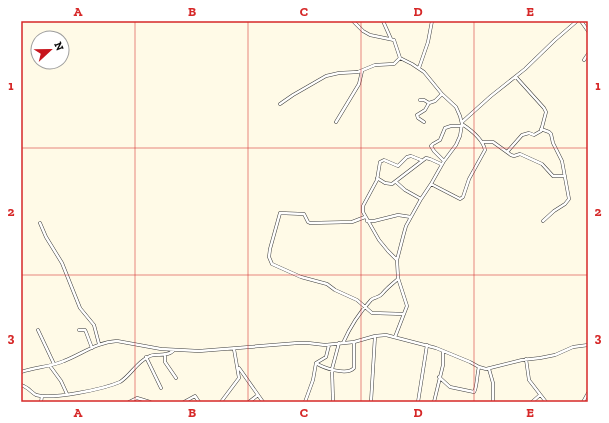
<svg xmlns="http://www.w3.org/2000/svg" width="609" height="423" font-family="'Zilla Slab',serif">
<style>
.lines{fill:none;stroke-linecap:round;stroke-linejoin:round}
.street-casing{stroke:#3d3d3d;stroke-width:3.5}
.street{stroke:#fff;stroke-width:2.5}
.grid{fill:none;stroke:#d62828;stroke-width:1;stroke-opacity:0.55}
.neatline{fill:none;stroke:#d62828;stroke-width:1.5}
.grid-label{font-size:13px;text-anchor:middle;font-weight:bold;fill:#d62828}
</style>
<rect width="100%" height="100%" fill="#fffae7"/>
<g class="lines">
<g class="street-casing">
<path id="street" d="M353 21 363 31 370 35 394 40 400 58 412 64 424 72 442 94 456 107 460 116 462 124 460 136 456 145 444 161 431 184 421 199 406 226 404 233 397 260 398 278 407 306 395 337
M383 21 391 39
M581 21 588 31
M584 60 588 54
M419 68 428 42 432 21
M420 100H424L429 103 435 101 442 94
M280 104 293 95 326 76 339 73 358 72 375 65 394 64 400 58
M336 122 359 84 362 71
M424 122 418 118 417 115 425 110 429 103
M462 122 491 96 525 69 555 40 577 21
M541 129 549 132 551 134 553 143 562 161 569 199 565 204 554 211 543 221
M482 142H493L511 155 514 156 520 154 542 164 553 176H565
M507 152 522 135 529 133 534 135 541 131 546 112 544 108 516 77
M444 161 434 151 431 146 433 144 440 140 445 128 451 126H462
M377 178 385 183 392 184 426 158 430 159 441 164
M396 182 405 190 421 199
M431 184 460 199 463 197 469 179 485 150C483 139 471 130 462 124
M365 217 352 222 310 223 308 222 304 214 280 213 270 249 269 257 272 264 301 277 327 284 335 290 357 300 372 313 404 314
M367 221H374L398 215 411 217
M40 223 46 237 62 263 80 308 94 325 99 344
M397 260 388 251 379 240 363 212V206L377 180 380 162 384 160 398 166 407 157 411 156 421 160
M38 330 54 364
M79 330H85L86 332 92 348
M343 343C350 327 359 313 371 300 374 297 379 298 382 294 387 288 392 284 398 279
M165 355V362L176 378
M146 357 161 388
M526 359 529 380 546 402
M316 363C323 368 347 376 354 368V342
M50 366 61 381 67 394
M239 368 263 402
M489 369 493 383V402
M21 372C35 367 50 367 64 361 82 354 97 342 117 341L161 349 199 351 298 343H308L325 345 354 342 375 336 386 335 436 348 470 362 479 367 486 369 522 360 540 358 555 355 573 347 588 345
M439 377 450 387 474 392C477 388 477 374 479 367
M21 385C28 387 32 393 36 395 52 400 104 389 120 382 131 375 136 363 148 357 154 353 160 356 166 354 169 354 172 352 174 350
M41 402 42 396
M129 402 137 398 150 402
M184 402 195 396 199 402
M221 402 239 378 234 349
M249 402 258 395
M305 402 313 380 316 363 326 357 329 345
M333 402 332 369 339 343
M371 402 375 336
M418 402 427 345
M434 402 443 365V352
M532 402 540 395
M583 402 588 393"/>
</g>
<use href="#street" class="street"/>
</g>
<path class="grid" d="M135 21V402M248 21V402M361 21V402M474 21V402M21 148H588M21 275H588"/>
<rect width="609" height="423" fill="none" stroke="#ffffff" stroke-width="44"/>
<g transform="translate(50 50) rotate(68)"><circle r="19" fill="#ffffff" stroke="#9d9d9d"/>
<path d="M0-3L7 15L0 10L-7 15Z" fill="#c7151d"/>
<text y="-6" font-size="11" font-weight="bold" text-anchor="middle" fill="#0a0a0a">N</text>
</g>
<rect x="22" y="22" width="565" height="379" class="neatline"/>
<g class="grid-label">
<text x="78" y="16">A</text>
<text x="192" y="16">B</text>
<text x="304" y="16">C</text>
<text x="418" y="16">D</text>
<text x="530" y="16">E</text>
<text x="11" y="90">1</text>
<text x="598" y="90">1</text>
<text x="11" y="216">2</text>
<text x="598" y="216">2</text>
<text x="11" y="342">3</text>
<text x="598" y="342">3</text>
<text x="78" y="417">A</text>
<text x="192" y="417">B</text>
<text x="304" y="417">C</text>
<text x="418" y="417">D</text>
<text x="530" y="417">E</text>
</g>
</svg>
